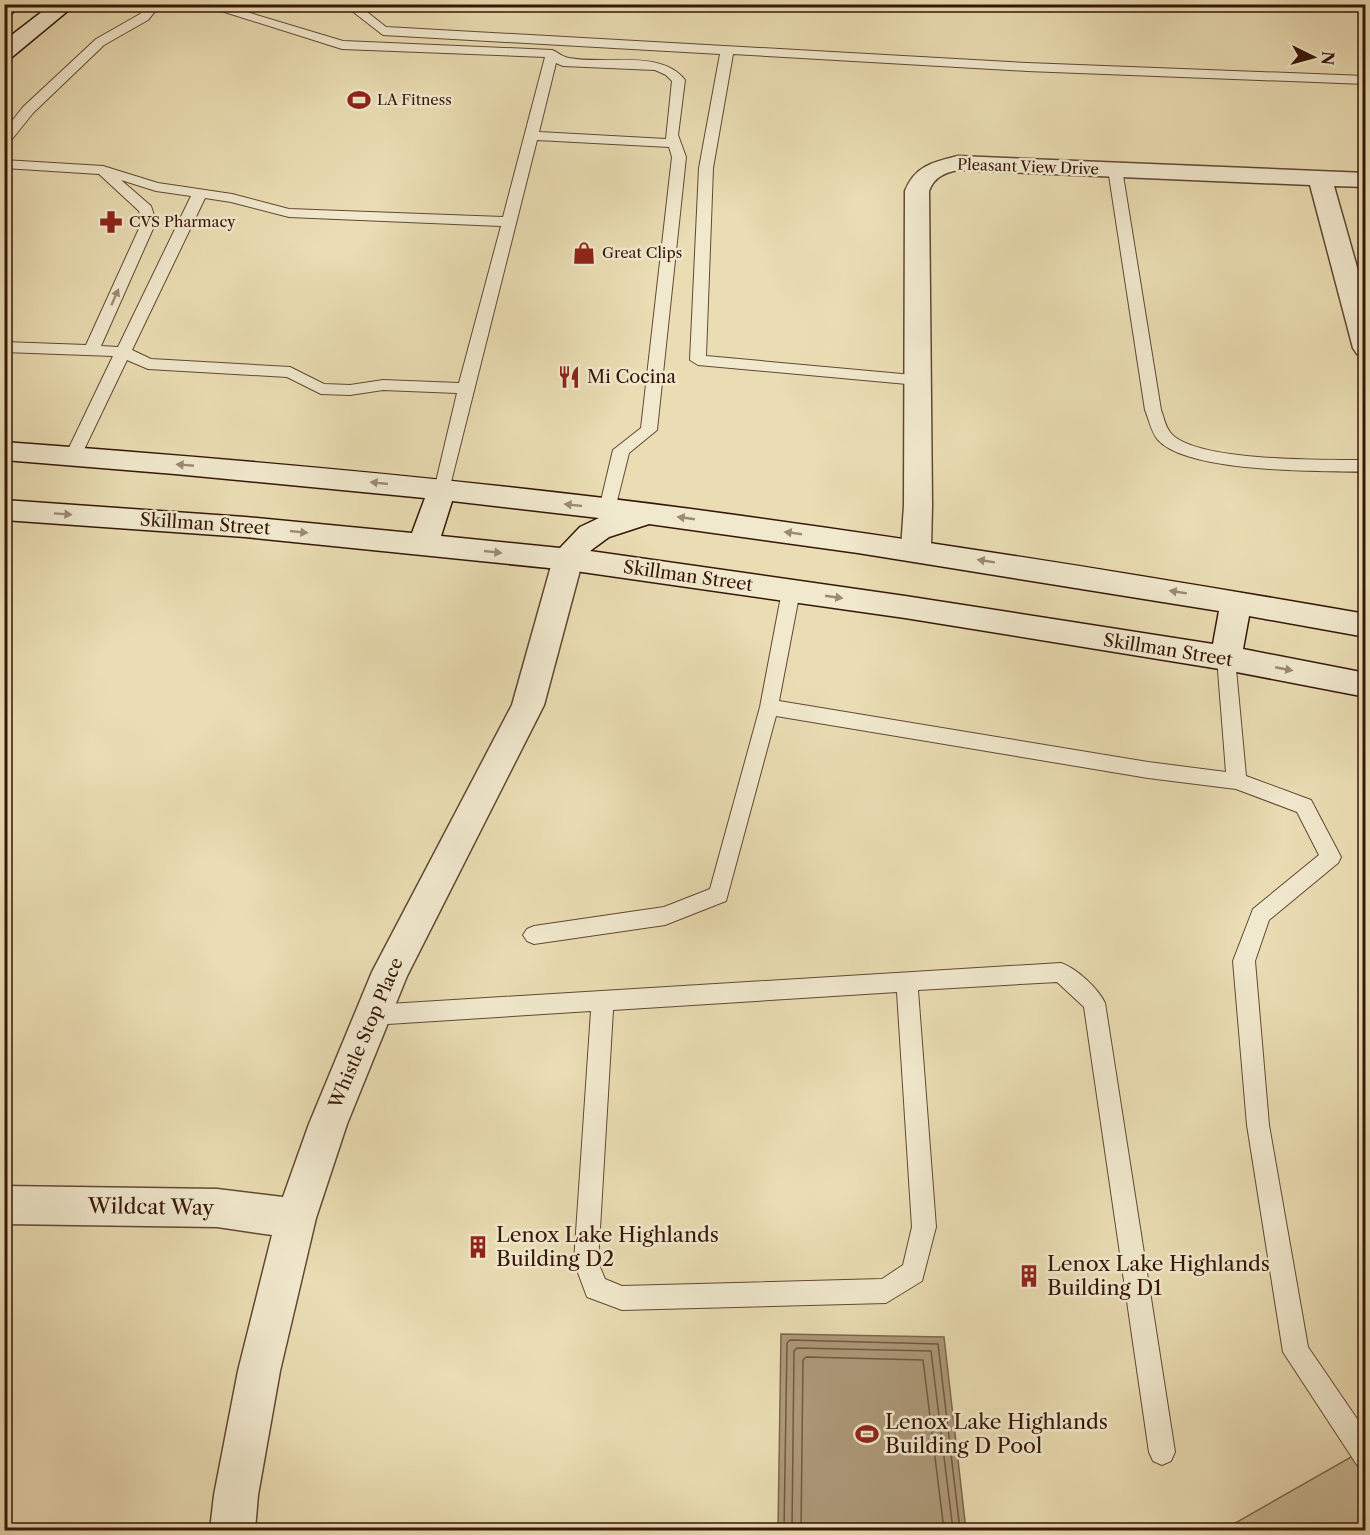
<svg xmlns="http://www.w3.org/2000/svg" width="1370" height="1535" font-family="'Libre Caslon Text',serif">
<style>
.green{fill:#cbbb96;stroke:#80684f;stroke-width:1.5}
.water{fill:#ad9979;stroke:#7d654c;stroke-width:1.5}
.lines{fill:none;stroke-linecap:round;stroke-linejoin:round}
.shore{stroke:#725840;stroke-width:1.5}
.service-casing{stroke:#634833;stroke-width:2}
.minor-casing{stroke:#634833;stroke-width:3}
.secondary-casing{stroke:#361608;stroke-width:3}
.service{fill:#f1e9ce;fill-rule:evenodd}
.minor{fill:#f1e9ce;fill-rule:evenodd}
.secondary{fill:#f1e9ce;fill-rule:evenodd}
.oneway{fill:#9d8a75}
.labels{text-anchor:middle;stroke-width:5;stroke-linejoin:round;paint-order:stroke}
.far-poi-label{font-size:15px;fill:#361608;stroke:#f1e9ce;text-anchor:start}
.far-street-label{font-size:15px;fill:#361608;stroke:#f1e9ce}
.poi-label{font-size:18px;fill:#361608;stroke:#f1e9ce;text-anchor:start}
.street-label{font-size:18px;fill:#361608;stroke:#f1e9ce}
.near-street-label{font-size:21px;fill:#361608;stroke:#f1e9ce}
.near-poi-label{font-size:21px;fill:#361608;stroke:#f1e9ce;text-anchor:start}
</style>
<rect width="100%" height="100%" fill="#eaddb3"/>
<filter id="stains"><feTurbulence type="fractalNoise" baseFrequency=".00333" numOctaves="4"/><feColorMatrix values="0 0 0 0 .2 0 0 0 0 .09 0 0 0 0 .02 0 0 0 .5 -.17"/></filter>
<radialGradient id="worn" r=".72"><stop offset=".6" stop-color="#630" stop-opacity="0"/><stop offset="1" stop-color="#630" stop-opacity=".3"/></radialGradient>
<path class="green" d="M1365 1449V1530H1223Z"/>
<path class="water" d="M781 1334 944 1337 966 1530H778Z"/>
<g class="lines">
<path class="shore" d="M784 1530 787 1343 790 1340 938 1344 960 1530
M792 1530 794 1351 797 1348 931 1351 953 1530
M801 1530 803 1360 806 1357 923 1360 944 1530"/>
<g class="service-casing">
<path id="service" d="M148 4H161L148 20 104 45 33 113 9 143 4 144V131L23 107 96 39 140 14Z
M199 4H220L343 41 552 50C558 52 562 57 569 58 604 65 661 49 685 80L678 135 686 157 657 430 629 453 614 513H602L599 509 613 450 641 428 672 157 669 147 537 140 448 494H436L434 490 457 393 383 390 350 395 321 394 287 377 148 369 127 360 81 456 79 460H67L65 456 113 356 4 352V342L86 345 142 222 139 211 99 174 4 168V160L103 166 158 183 232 194 289 209 503 217 545 57 342 49ZM556 63 563 66 655 70 666 75 672 81 666 139 539 132ZM121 180 156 191 191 196 118 347 101 346 156 222 151 206ZM205 198 231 202 289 217 501 226 459 383 383 380 350 385 324 384 290 367 151 359 132 350Z
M343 4H357L386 27 1027 63 1366 76V84L1027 71 733 54 713 168 706 356 924 376 926 380 924 384 918 385 698 365 690 360 699 168 720 54 383 35Z
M1115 165 1122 169 1161 410C1164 417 1165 426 1170 432 1192 462 1327 460 1366 460V472C1320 471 1188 473 1158 440 1151 432 1149 419 1145 410L1108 169Z
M791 585 797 586 800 591 779 701 1148 762 1226 772 1217 658 1219 653 1226 651 1233 653 1235 658 1246 776 1311 800 1341 857 1338 863 1269 920 1255 961 1269 1125 1308 1347 1366 1432V1469L1357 1465 1283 1352 1247 1125 1233 961 1253 909 1319 855 1297 812 1236 789 1148 778 776 716 726 901 665 925 534 944 527 941 523 935 527 929 534 926 664 907 710 889 760 707 782 591 785 586Z
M1061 963C1076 968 1098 988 1105 1003L1175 1452 1171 1461 1162 1465 1153 1461 1149 1452 1084 1007 1057 982 918 990 936 1227 922 1281 886 1303 622 1310 587 1297 574 1262 591 1011 372 1025 364 1022 361 1015 364 1008 372 1005ZM897 992 912 1227 903 1265 882 1279 622 1286 605 1279 598 1262 613 1010Z"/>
</g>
<g class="minor-casing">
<path id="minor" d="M958 156 1366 173V187L1334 186 1366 299V356L1357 354 1353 348 1310 185 958 170C944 173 934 177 929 191L932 505 931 549 926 556 916 560 906 556 901 549 904 505 905 191C915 166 933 162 958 156Z
M568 548 578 551 583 559 544 705 407 976 347 1124 316 1218 280 1371 258 1495 255 1530H210L214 1495 238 1371 272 1235 217 1227 4 1224V1186L217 1189 283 1197 309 1124 372 972 512 705 553 559 558 551Z"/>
</g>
<g class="secondary-casing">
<path id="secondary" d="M4 4H22L11 14 4 16Z
M52 4H76L12 57 4 58V41Z
M4 442C234 459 463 479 691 509 917 539 1141 575 1366 614V637L1249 616 1243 649 1366 673V697L1226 670 905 618 568 570 245 537 4 520V500L245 517 412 533 425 498 175 474 4 460ZM452 501 599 518 580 527 560 548 441 536ZM649 524 858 553 1219 611 1213 644 905 596 590 551 609 537Z"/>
</g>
<use href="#service" class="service"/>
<use href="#minor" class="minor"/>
<use href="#secondary" class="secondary"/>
</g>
<defs><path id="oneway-solid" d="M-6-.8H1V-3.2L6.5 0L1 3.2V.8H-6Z" transform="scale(1.5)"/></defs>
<g class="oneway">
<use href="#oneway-solid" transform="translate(115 297) rotate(-66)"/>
<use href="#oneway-solid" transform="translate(185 465) rotate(-175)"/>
<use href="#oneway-solid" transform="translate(379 483) rotate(-174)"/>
<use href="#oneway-solid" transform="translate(573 505) rotate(-174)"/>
<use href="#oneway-solid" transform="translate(63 514) rotate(4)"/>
<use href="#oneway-solid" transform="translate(686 518) rotate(-172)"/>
<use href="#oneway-solid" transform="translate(299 532) rotate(6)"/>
<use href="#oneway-solid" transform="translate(793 533) rotate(-172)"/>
<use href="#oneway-solid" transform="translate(493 552) rotate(6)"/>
<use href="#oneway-solid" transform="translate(986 561) rotate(-171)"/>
<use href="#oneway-solid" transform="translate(1178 592) rotate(-171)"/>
<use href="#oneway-solid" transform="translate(834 597) rotate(8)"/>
<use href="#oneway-solid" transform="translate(1284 669) rotate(11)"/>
</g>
<defs>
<g id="stadium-bare" transform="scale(1.8)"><path d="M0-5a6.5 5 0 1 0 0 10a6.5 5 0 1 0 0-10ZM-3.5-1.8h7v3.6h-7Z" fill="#8f2418" stroke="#f1e9ce" stroke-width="2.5" paint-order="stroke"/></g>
<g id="pharmacy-bare" transform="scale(1.8)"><path d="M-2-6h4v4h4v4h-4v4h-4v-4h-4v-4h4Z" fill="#8f2418" stroke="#f1e9ce" stroke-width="2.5" paint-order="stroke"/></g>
<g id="shop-bare" transform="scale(1.8)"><path d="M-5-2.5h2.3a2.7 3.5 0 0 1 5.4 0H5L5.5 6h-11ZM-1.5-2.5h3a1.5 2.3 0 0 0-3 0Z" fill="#8f2418" stroke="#f1e9ce" stroke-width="2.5" paint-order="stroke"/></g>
<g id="restaurant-bare" transform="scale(1.8)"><path d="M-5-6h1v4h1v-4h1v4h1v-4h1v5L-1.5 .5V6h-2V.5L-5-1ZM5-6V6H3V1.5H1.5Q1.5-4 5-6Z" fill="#8f2418" stroke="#f1e9ce" stroke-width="2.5" paint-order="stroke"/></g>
<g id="building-bare" transform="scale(1.8)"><path d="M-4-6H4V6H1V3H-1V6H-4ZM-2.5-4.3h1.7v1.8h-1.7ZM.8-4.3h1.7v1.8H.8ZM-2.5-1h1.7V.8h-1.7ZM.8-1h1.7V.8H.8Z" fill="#8f2418" stroke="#f1e9ce" stroke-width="2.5" paint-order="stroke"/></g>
</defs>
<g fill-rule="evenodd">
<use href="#stadium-bare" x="359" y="100"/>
<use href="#pharmacy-bare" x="111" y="222"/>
<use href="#shop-bare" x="584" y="253"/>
<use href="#restaurant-bare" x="569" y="377"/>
<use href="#building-bare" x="478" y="1247"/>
<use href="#building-bare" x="1029" y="1276"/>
<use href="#stadium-bare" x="867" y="1434"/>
</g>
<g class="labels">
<g class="far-poi-label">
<text x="377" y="105">LA Fitness</text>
<text x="129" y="227">CVS Pharmacy</text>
<text x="602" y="258">Great Clips</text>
</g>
<g class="far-street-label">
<text transform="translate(1028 167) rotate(2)" y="5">Pleasant View Drive</text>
</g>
<g class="poi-label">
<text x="587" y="383">Mi Cocina</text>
</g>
<g class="street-label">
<text transform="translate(205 524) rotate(4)" y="6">Skillman Street</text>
<text transform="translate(688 576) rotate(8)" y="6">Skillman Street</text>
<text transform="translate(1168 650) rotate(9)" y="6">Skillman Street</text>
<text transform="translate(366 1033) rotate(-67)" y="6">Whistle Stop Place</text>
</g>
<g class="near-street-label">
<text transform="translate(151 1207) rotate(1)" y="7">Wildcat Way</text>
</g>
<g class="near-poi-label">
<text x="496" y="1242">Lenox Lake Highlands<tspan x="496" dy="24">Building D2</tspan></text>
<text x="1047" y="1271">Lenox Lake Highlands<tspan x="1047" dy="24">Building D1</tspan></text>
<text x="885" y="1429">Lenox Lake Highlands<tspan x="885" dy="24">Building D Pool</tspan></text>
</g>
</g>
<rect width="1370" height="1535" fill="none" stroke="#eaddb3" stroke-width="24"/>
<rect x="6" y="6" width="1358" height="1523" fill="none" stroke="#361608" stroke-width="3"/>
<rect x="12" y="12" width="1346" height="1511" fill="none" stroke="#361608" stroke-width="1.5"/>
<g transform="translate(1313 57) rotate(95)" stroke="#f1e9ce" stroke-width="4.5" paint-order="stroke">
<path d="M0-4.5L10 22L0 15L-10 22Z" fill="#361608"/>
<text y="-9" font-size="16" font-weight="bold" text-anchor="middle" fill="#361608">N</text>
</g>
<rect width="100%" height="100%" filter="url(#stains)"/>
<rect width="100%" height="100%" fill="url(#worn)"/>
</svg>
